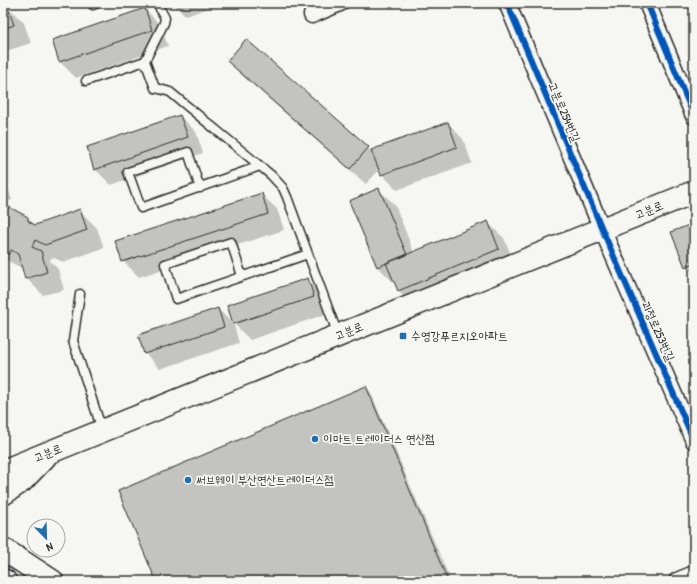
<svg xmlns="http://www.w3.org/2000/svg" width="697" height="584" font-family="'Patrick Hand','Poor Story',sans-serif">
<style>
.shadow{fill:#0003}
.building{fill:#c3c3c0;stroke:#2b2b2b}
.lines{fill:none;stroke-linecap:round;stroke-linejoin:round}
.service-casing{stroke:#2b2b2b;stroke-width:11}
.minor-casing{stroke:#2b2b2b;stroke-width:19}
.secondary-casing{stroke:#2b2b2b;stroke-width:25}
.service{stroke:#f6f6f2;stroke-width:8}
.minor{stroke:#f6f6f2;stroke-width:16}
.secondary{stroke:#f6f6f2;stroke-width:22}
.cycleway-casing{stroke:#f6f6f2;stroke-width:8}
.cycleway{stroke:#0057b8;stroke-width:6}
.poi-dot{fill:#1f6fb2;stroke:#f6f6f2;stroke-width:1.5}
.labels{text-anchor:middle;stroke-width:3.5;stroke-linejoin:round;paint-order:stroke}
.street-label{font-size:12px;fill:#2b2b2b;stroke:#f6f6f2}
.poi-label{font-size:12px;fill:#2b2b2b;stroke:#f6f6f2;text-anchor:start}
</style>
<rect width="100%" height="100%" fill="#f6f6f2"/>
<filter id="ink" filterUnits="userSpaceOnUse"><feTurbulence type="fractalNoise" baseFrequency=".025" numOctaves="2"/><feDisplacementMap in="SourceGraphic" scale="8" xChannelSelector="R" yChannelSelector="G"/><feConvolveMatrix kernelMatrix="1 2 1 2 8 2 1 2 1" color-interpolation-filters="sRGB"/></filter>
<g filter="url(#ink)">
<path class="shadow" d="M173 3H223L186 16Z
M7 6 24 23 31 43 3 52V7Z
M145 9 160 25 168 46 76 78 60 62 53 41Z
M246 41 371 151 448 123 463 139 472 163 397 190 382 174 380 169 366 184 244 77 228 61Z
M180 116 196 132 203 153 111 185 95 169Z
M3 174 12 200 3 203Z
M379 190 395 205 414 253 488 223 504 238 515 265 414 306 398 291 395 282H393L378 267Z
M261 194 277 209 284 230 139 277 123 261Z
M80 211 97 228 104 248 63 262 52 257 50 261 58 269 64 290 43 295 26 278 24 269 8 261 3 257V220L28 218 36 226Z
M694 224V271L692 272 686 266Z
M308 280 323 295 329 313 250 340 234 324 229 306Z
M218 309 234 325 239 343 160 369 145 353Z
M366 387 371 393 451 581H157Z"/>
<path class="building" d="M7 5 14 25 3 29V6Z
M145 8 152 30 59 62 52 40Z
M246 39 369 147 350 169 227 61Z
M180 115 188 137 94 170 87 147Z
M448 122 457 147 381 175 371 150Z
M379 188 407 255 377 267 349 201Z
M262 193 268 214 122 262 115 241Z
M9 207 28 217V221L35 225 80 209 87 230 45 245 35 240 32 247 41 251 47 272 25 279 18 254 11 250 9 254 3 251V217Z
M488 221 499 249 398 291 386 263Z
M694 223V263L685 267 671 232Z
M308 278 314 297 233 324 227 305Z
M218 308 224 327 144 354 138 335Z
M366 386 448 581H156L118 491Z"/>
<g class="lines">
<g class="service-casing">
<path id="service" d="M92 3 93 5 98 3
M157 3 165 18 164 23 145 61 155 88 160 89 170 92 271 175 283 188 287 197 338 335
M306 3 312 15
M86 81 145 61
M200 188 188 152 128 172 141 208 260 166
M242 276 231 242 165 264 176 299 308 254
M80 294 73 341 102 430"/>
</g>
<g class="minor-casing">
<path id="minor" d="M507 3 602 229 694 441
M647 3 694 116
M312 15 340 3
M677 581 694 574"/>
</g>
<g class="secondary-casing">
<path id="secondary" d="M3 471 694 192
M3 494 22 481 45 457
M3 549 52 581
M3 580 5 581"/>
</g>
<use href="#service" class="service"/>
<use href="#minor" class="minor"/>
<use href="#secondary" class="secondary"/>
<g class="cycleway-casing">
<path id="cycleway" d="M507 3 602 229 694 441
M647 3 694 116"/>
</g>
<use href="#cycleway" class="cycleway"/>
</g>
</g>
<g class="poi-dot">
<rect x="399" y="332" width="8" height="8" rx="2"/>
<circle cx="315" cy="439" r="4"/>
<circle cx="188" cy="480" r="4"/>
</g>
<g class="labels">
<g class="street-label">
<text transform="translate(564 112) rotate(67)" y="4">고분로254번길</text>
<text transform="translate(649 210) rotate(-22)" y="4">고분로</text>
<text transform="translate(349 331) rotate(-22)" y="4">고분로</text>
<text transform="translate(658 331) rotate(66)" y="4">괴정로253번길</text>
<text transform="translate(48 453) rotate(-22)" y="4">고분로</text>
</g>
<g class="poi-label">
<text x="411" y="340">수영강푸르지오아파트</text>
<text x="323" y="443">이마트 트레이더스 연산점</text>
<text x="196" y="484">써브웨이 부산연산트레이더스점</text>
</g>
</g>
<rect width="697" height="584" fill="none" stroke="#f6f6f2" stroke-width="16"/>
<rect x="8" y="8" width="681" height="568" fill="none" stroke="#2b2b2b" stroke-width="1.5" filter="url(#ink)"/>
<g transform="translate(46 538) rotate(157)"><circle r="19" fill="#f6f6f2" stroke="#a5a5a2"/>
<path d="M0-3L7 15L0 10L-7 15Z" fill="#1f6fb2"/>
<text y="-6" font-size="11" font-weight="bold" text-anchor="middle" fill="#2b2b2b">N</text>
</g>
</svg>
